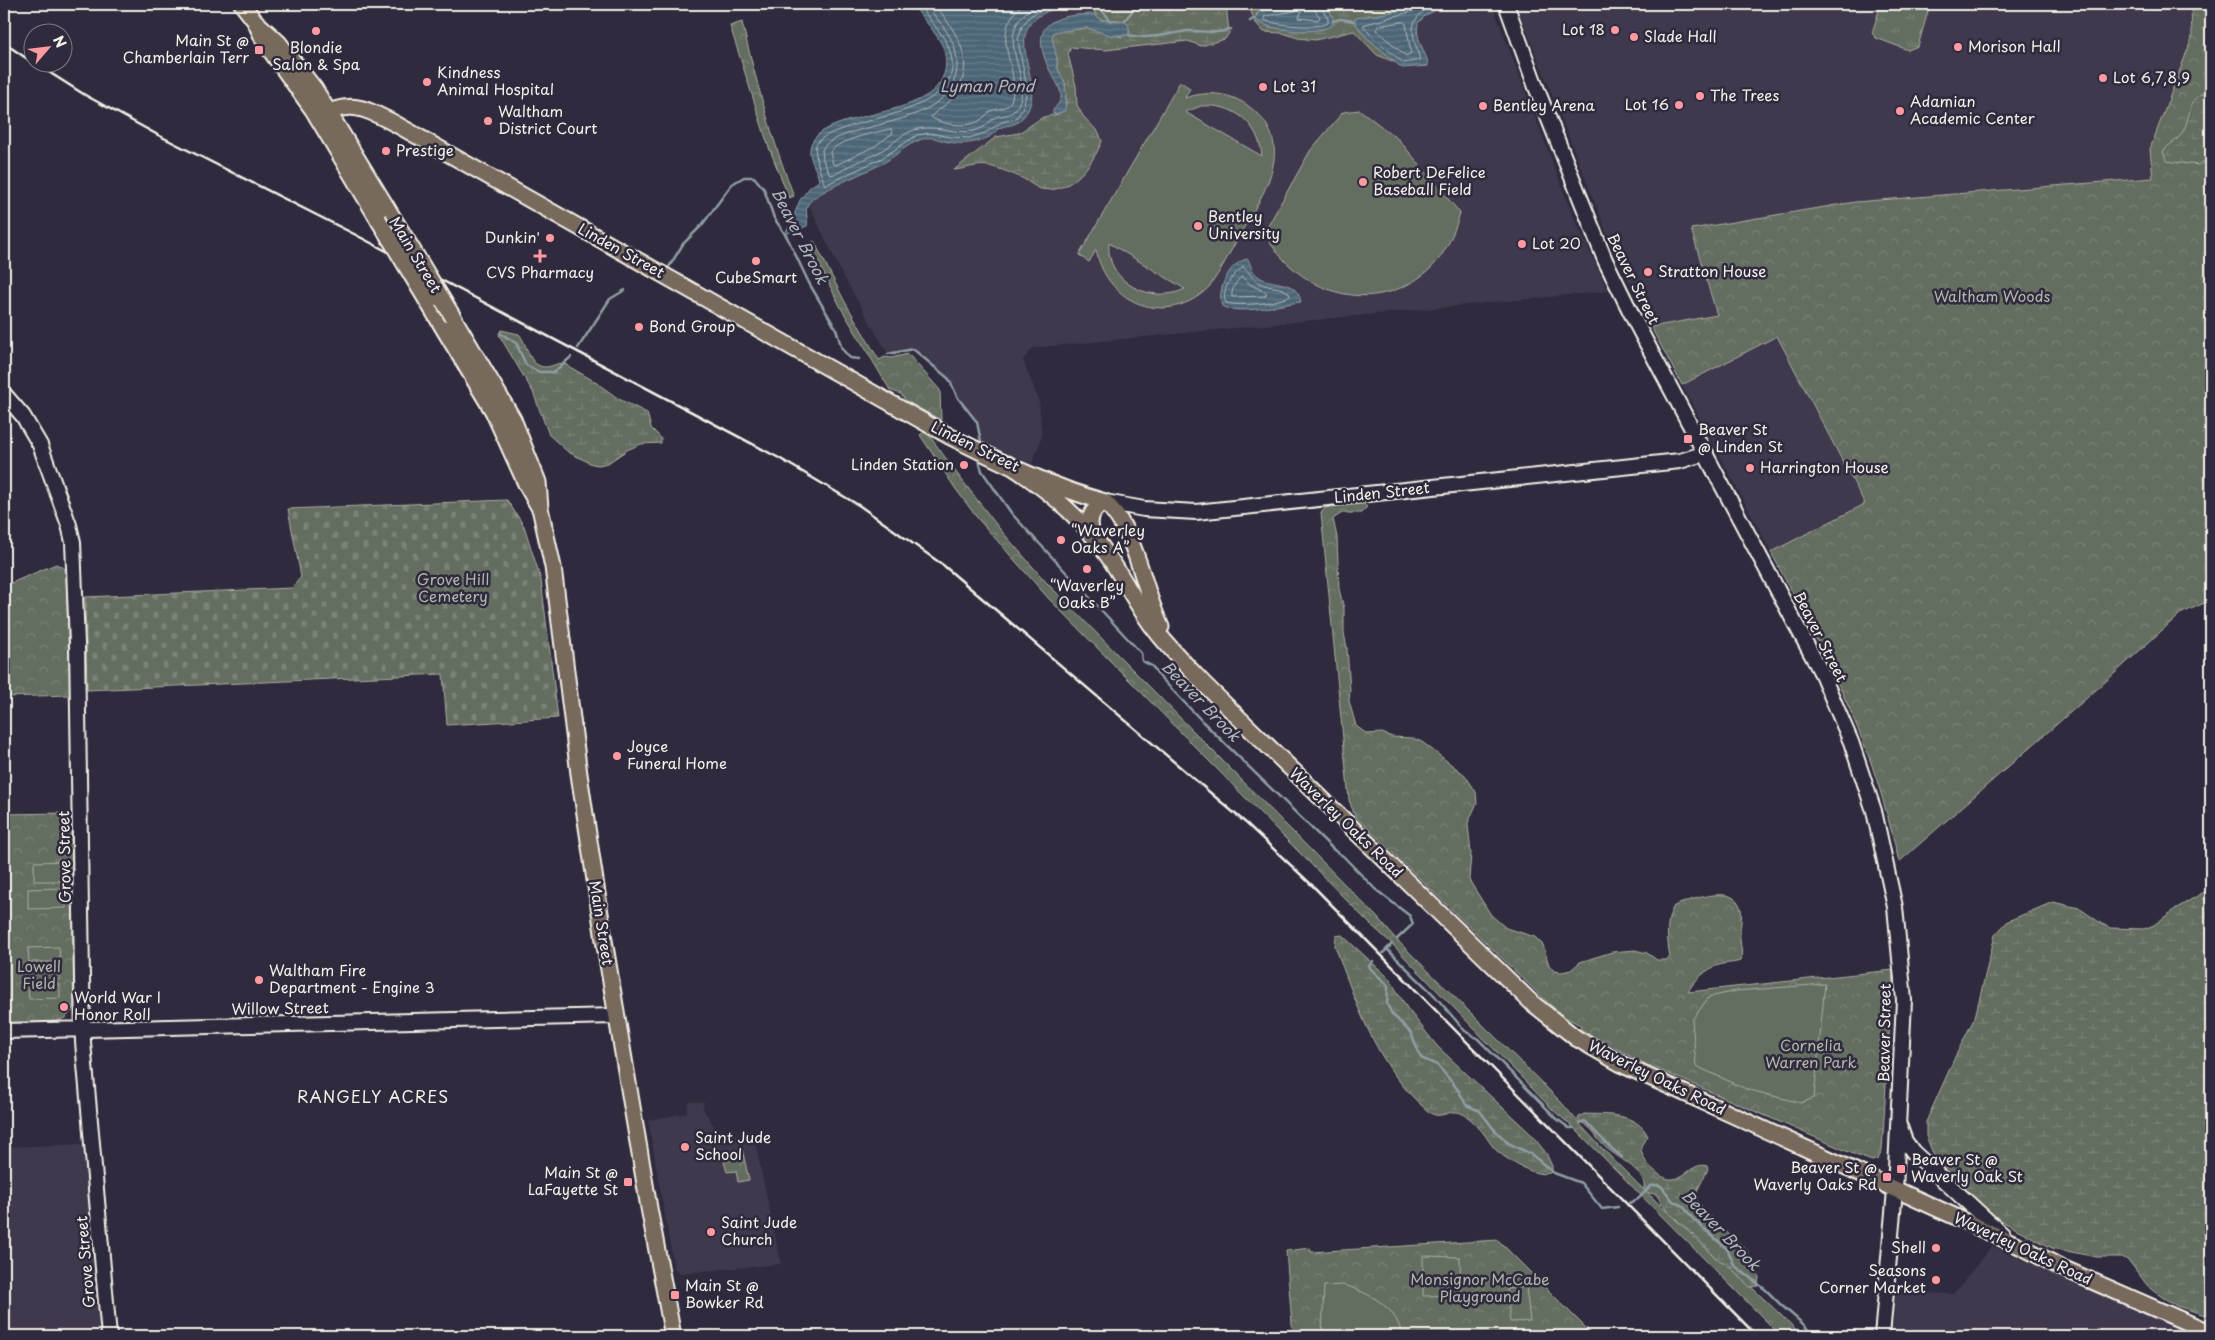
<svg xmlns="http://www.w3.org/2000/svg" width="2215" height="1340" font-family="'Playpen Sans',sans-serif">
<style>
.built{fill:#40394e}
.grass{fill:url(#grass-tufts);stroke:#acafa4}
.forest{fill:url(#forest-crowns);stroke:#acafa4}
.wetland{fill:url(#wetland-marsh);stroke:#acafa4}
.cemetery{fill:url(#cemetery-stones);stroke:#acafa4}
.pitch{fill:#646d60;stroke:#acafa4;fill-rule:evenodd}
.water{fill:url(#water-rules);stroke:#909ea4}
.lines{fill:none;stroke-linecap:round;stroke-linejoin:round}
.shore{stroke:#b1b9bb;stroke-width:1}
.stream{stroke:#909ea4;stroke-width:2.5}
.secondary-casing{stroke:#f4f1e8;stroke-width:18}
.primary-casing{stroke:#f4f1e8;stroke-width:19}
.secondary{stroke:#2f2a3d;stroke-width:14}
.primary{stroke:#77695c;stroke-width:15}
.rail{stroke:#f4f1e8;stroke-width:2.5}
.primary-bridge-casing{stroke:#f4f1e8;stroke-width:19;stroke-linecap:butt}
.primary-bridge{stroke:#77695c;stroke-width:15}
.poi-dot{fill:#ff9aa2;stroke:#2f2a3d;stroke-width:2}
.labels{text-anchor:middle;stroke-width:5;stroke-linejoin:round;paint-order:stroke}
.poi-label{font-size:15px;fill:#f4f1e8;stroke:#2f2a3d;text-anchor:start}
.street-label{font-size:15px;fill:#f4f1e8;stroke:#2f2a3d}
.park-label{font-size:15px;fill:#b3b6ab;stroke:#2f2a3d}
.water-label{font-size:16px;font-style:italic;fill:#b1b9bb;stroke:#2f2a3d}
.neighbourhood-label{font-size:16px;letter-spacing:1px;fill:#f4f1e8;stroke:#2f2a3d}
</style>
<defs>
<pattern id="grass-tufts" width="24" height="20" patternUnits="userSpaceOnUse" patternTransform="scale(1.25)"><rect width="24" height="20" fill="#646d60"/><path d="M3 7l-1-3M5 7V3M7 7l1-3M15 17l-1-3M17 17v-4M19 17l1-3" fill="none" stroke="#7b8277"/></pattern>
<pattern id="forest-crowns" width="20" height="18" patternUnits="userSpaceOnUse" patternTransform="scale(1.25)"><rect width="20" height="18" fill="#646d60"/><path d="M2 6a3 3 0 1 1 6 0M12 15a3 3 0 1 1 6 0" fill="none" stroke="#7b8277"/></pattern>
<pattern id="wetland-marsh" width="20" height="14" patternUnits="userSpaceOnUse" patternTransform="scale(1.25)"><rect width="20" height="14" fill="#646d60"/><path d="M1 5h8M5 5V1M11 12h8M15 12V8" fill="none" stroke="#7b8277"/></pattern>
<pattern id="cemetery-stones" width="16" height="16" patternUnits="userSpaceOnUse" patternTransform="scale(1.25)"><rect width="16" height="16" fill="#646d60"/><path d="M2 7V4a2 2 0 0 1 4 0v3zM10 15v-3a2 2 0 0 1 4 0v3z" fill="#7b8277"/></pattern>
<pattern id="water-rules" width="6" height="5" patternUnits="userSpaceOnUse" patternTransform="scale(1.25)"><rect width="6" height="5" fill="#4d6677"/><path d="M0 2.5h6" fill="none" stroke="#677c8a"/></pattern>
</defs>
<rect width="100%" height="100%" fill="#2f2a3d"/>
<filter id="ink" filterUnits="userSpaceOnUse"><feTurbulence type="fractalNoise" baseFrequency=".02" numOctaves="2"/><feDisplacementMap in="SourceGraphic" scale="10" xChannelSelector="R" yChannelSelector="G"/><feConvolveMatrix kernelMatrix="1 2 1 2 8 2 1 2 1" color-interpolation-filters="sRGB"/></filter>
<g filter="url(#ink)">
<path class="built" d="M1092 4H1492L1572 213 1608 291 1033 348 1023 360 1039 401 1042 436 1032 464 981 442 977 422 958 398 946 376 934 369 913 349 888 354 841 272 808 203 834 186 885 162 919 140 930 138 950 142 970 143 993 135 997 129 1004 126 1012 125 1032 90 1023 39 1027 27 1034 19 1048 11 1073 5 1084 7Z
M1516 4H2191L2192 38 2150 149 2153 178 1855 202 1691 230 1717 315 1651 327 1612 246Z
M1777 336 1865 504 1771 552 1682 385Z
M689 1102H704L703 1109 722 1138 753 1132 781 1264 680 1273 674 1268 648 1120 686 1113Z
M87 1144 103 1336H4V1147Z
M1992 1246 2196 1336H1892L1896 1292 1953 1294Z"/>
<path class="grass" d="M1881 4H1930L1918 46 1908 50 1876 38 1872 33Z"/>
<path class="forest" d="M2191 4H2211V600L2180 614 2104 683 1899 862C1889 819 1877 775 1860 734 1835 671 1802 612 1771 552L1865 504 1777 336 1682 385 1651 327 1717 315 1691 229 1855 202 2153 178 2150 149 2192 38Z
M742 22C756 81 772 140 794 196L789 198 768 145 730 26Z
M814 241 845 302 879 360 885 357 891 358 908 354 940 390 941 420 906 401 901 394 890 390 841 308 809 244Z
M926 431 958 475 999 528 1046 582 1377 917 1395 938 1561 1102C1608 1160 1666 1209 1718 1260L1726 1263 1803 1336H1781L1572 1126 1553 1110 1390 942 1370 924 1049 599 978 519 955 488 920 435Z
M1364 504 1367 507 1361 513H1342L1333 519 1337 537 1339 589 1344 609V633L1347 648 1350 691 1349 701 1356 726 1367 734 1382 733 1392 737 1412 738 1422 742 1465 775 1476 792 1477 803 1468 823 1471 854 1469 880 1491 915 1506 928 1535 937 1543 945 1549 965 1554 971 1562 972 1571 970 1580 962 1612 952 1635 950 1647 953 1657 960H1666L1670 957C1667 941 1665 920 1674 906 1689 900 1730 885 1739 904 1744 913 1740 924 1740 934 1739 944 1744 951 1740 961 1733 964 1726 962 1719 965 1707 968 1693 982 1688 992L1893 970 1882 1151 1878 1159 1872 1161 1858 1156 1637 1060 1580 1029 1582 1026 1565 1017 1546 1001 1355 816 1349 800 1321 513 1325 508 1329 507Z
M56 564 64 568 66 573 70 695 4 697V586Z
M64 813 69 816 71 821 74 1006C65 1031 26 1023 4 1024V814Z
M742 1149 749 1180 738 1182 736 1171 727 1172 724 1162 730 1160 729 1152Z
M1498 1240 1594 1336H1293L1286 1251 1310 1248 1311 1252Z"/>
<path class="wetland" d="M1092 4H1226L1229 33 1225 39 1201 46 1188 41 1105 50 1071 47 1068 54 1076 86 1077 105 1083 116 1099 133 1102 141C1093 164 1070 195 1041 189 1035 187 1029 182 1024 179 1013 174 1000 168 988 166 977 164 965 169 954 170L996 137 1019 133 1043 117 1059 114 1066 104 1065 83 1057 67V59L1053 45 1052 37 1054 32 1087 28 1122 37 1130 32 1124 21C1108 16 1097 29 1092 4Z
M1248 4H1314L1256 14 1269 27 1306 31 1333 17 1326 7 1315 4H1418L1399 11 1357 18 1354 21 1365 36 1394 60 1392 61 1377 55 1354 31 1315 40 1298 38 1283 33 1264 32 1255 22Z
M2211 91V157L2198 165 2167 161 2163 152C2168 144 2178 141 2182 133 2193 115 2184 98 2211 91Z
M501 330 519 334C528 344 528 368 547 367 553 366 557 363 563 363L594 381 619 399 647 413 651 428 661 438V443L641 444 627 450 608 463 599 465 592 464 568 452 549 435 533 392 499 335Z
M2211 888V1317L2177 1306 2162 1297 2147 1285 2129 1261 2122 1257H2096L2052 1248 1998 1219 1959 1183 1934 1156 1926 1136V1122L1955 1057 1975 1017 1995 935 2008 921 2053 902 2079 908 2102 924 2111 928 2144 929 2154 925 2175 909Z
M1342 935 1389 978 1407 1008 1437 1046 1532 1135 1546 1153 1552 1166V1172C1538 1180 1505 1159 1495 1149 1488 1141 1484 1132 1476 1125 1472 1120 1464 1113 1457 1112 1447 1111 1439 1120 1429 1112 1378 1070 1357 1006 1335 946L1336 936Z
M1584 1114C1607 1115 1636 1112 1648 1136 1643 1144 1638 1145 1643 1156 1645 1162 1650 1167 1655 1171 1679 1194 1689 1160 1707 1166L1708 1169 1698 1189 1696 1195 1698 1202 1716 1223 1747 1250 1759 1277 1758 1286 1750 1287 1726 1263 1718 1260 1694 1235 1667 1211 1656 1194 1649 1193 1644 1189C1647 1172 1620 1159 1609 1150 1603 1146 1597 1138 1593 1132 1590 1127 1583 1124 1578 1120L1579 1117Z"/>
<path class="cemetery" d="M507 500 524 526 541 580 558 718 447 725 443 674 87 690 85 597 292 588 301 577 288 509Z"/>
<path class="pitch" d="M1180 82 1190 88 1185 98C1206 91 1228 92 1247 105 1300 143 1264 193 1240 234 1230 252 1221 271 1209 287 1168 328 1107 305 1096 250L1089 262 1079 255ZM1201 106C1233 103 1259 123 1262 156L1185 112ZM1109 243 1185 289C1153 305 1105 283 1109 243Z
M1360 110 1399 140 1460 213C1454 234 1445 255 1429 270 1372 319 1298 293 1264 233L1310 151 1343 112Z
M67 861 68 881H34V862Z
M66 888V908L28 909V889Z
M59 947 60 962H29L28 948Z
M29 966H60V980L29 981Z
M28 984H60V998L29 999Z
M1825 984 1814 1098 1801 1103 1746 1089 1696 1066 1692 1020 1709 997 1736 991Z
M1423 1256 1460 1257 1461 1295 1423 1296Z
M1344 1285C1370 1294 1397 1306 1402 1336H1322L1324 1286Z
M1526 1287 1530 1321 1510 1322 1507 1289Z"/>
<path class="water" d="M912 4H1092C1085 6 1081 5 1074 5 1061 5 1044 11 1035 19 1005 42 1053 94 1019 121 1013 127 1005 124 998 129 994 132 992 136 987 138 975 143 962 145 949 142 942 141 935 137 927 138 910 141 899 154 885 162 870 171 816 191 808 204 804 211 809 219 807 226L785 234 791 223 800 200 810 187 819 181C818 169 806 158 811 144 825 109 931 120 944 74 947 65 946 56 943 47 936 32 922 18 912 4Z
M1319 4C1329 7 1334 14 1333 24 1324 36 1261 31 1255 18L1259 12 1295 6Z
M1418 4H1448L1426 15 1418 23C1414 40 1429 56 1428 66L1402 68 1365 36 1354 21 1356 18 1399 11Z
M1094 14 1101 20 1124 21 1129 26V35L1113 36 1087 28 1054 32 1052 37 1057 59V67L1065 83 1066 94 1065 111 1053 114V110C1057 106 1062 100 1061 94 1059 84 1053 77 1049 69 1028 23 1053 15 1094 14Z
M1248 259C1251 266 1252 272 1258 276 1271 287 1296 277 1301 302 1280 304 1241 316 1222 306 1216 290 1230 261 1248 259Z"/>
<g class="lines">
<path class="shore" d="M918 4C927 17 940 30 947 44 976 106 878 115 842 129 834 132 821 136 816 145 813 152 822 178 825 185L882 158 917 135 930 133 950 137 969 138 985 133 1002 122 1016 118 1023 109 1027 89 1018 40 1022 26 1031 15 1055 4
M926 4C934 16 946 28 952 41 957 52 958 64 956 75 945 118 882 121 847 134 838 138 826 141 822 150L823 160 830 175C838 174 844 169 851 165 860 160 870 158 879 152 892 145 903 132 918 129 940 124 960 138 982 128 987 126 989 121 994 118 1000 115 1010 116 1015 110 1040 76 983 35 1038 4
M935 4C956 33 979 62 953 97 948 105 936 110 931 117 942 125 967 128 979 121 984 118 986 114 991 111 998 108 1008 109 1011 101 1023 66 985 37 1023 4
M1298 4 1295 11 1265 16 1264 20C1274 25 1318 29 1328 23V18L1321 8 1320 4
M1304 4 1299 18 1318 20 1320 17 1315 11 1313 4
M1419 4 1417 10 1363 25 1368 32 1403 63 1420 60C1412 31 1405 21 1434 4
M1404 22 1406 24 1411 53 1406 56 1376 30 1379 26Z
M891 129 893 133 875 146 836 165 833 164 830 152C838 140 876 132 891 129Z
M1243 267C1249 271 1252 279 1260 283 1270 289 1280 285 1289 293L1290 296C1276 303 1241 307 1226 303 1220 290 1233 274 1243 267Z
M1242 277 1251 285 1266 292V296L1232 297C1231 290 1236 280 1242 277Z"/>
<path class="stream" d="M1092 4 1100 8 1111 21
M1160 4 1168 7 1180 4
M1124 21 1135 8 1151 4
M1250 21 1255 18
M1333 21 1341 19 1354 21
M1129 35C1148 40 1169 34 1188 31 1202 30 1217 35 1231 29
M669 267 683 244 702 225 732 184 744 177H754L764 189 774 218 787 237 809 283 836 329 842 349 850 358 859 359
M500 333 516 343 526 365 539 372H554L571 357
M578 348 610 299 625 290
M888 354 913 349 949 379 958 398 977 422 981 442
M979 461 982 471 1012 514 1141 653 1142 661 1152 666 1160 677 1202 721 1335 851 1343 856 1375 889 1410 916 1413 924 1397 939
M1387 949 1435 996 1465 1031 1478 1039 1557 1119 1569 1128H1573
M1383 953 1392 944
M1373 961 1369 966C1373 974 1383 978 1388 986L1387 1004 1392 1014 1411 1033 1421 1058 1437 1065 1445 1074 1459 1091 1466 1105 1480 1111 1493 1128 1508 1143 1531 1154 1554 1173 1581 1183 1602 1209 1618 1207
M1579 1123 1585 1121 1611 1148 1622 1157
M1629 1203 1638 1199 1651 1186 1657 1185 1661 1186 1673 1201 1683 1206 1694 1220 1727 1249 1735 1266 1766 1290 1781 1305 1802 1323 1814 1336"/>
<g class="secondary-casing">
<path id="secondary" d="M1506 4 1536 87 1605 260 1637 325 1822 674 1851 742 1874 811 1895 907 1904 1000 1895 1190 1882 1336
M4 394 23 416 40 445 69 525 73 542 77 644 83 1042 109 1336
M1105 502 1144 509 1196 512 1680 461 1706 453
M4 1031 616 1016
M1900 1127 1905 1141 1913 1152 2003 1235"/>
</g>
<g class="primary-casing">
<path id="primary" d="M242 4 255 21 265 43 313 110 378 219
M255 21 279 43 314 88 401 231
M317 117C351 100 362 107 394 123L949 436C999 461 1051 487 1105 502
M429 304 493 411 527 486 539 507
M453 317 513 419 538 482 540 508 553 567 579 774 604 940 649 1208 673 1336
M1008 464C1046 488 1083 519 1108 556 1124 579 1136 604 1153 627 1168 647 1186 665 1204 684L1531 1002 1576 1038 1623 1065 2026 1249 2060 1267 2211 1333
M1105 502C1138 534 1142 587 1161 627
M1093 536C1087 522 1090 509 1105 502"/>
</g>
<use href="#secondary" class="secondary"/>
<use href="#primary" class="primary"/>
<path class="rail" d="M4 43 32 62
M33 62 85 95 156 134 356 235 779 458 860 506 943 565 1247 824 1315 888 1757 1336"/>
<g class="primary-bridge-casing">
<path id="primary-bridge" d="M378 219 429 304
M401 231 453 317"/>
</g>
<use href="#primary-bridge" class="primary-bridge"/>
</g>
</g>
<g class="poi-dot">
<circle cx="1615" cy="30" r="5"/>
<circle cx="316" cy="31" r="5"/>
<circle cx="1634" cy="37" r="5"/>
<circle cx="1958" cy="47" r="5"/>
<rect x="254" y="45" width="10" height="10" rx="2.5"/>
<circle cx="2103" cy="78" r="5"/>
<circle cx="427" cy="82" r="5"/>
<circle cx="1263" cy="87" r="5"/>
<circle cx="1700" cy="96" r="5"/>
<circle cx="1679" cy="105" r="5"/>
<circle cx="1483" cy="106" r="5"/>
<circle cx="1900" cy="111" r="5"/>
<circle cx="488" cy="121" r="5"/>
<circle cx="386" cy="151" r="5"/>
<circle cx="1363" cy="182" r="5"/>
<circle cx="1198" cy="226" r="5"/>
<circle cx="550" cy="238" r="5"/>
<circle cx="1522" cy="244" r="5"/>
<path d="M537.5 248.5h5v5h5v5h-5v5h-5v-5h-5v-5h5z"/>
<circle cx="756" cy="261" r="5"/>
<circle cx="1648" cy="272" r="5"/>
<circle cx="639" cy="327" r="5"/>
<rect x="1683" y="434" width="10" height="10" rx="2.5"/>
<circle cx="964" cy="465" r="5"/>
<circle cx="1750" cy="468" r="5"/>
<circle cx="1061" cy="540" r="5"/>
<circle cx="1087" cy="569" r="5"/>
<circle cx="617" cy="756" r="5"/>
<circle cx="259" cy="980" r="5"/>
<circle cx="64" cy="1007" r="5"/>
<circle cx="685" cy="1147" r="5"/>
<rect x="1896" y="1164" width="10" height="10" rx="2.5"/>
<rect x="1882" y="1172" width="10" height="10" rx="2.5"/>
<rect x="623" y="1177" width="10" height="10" rx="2.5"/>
<circle cx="711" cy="1232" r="5"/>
<circle cx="1936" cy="1248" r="5"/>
<circle cx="1936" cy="1280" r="5"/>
<rect x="670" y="1290" width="10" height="10" rx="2.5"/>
</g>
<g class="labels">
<g class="poi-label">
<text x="1605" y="35" text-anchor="end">Lot 18</text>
<text x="1644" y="42">Slade Hall</text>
<text x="249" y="46" text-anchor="end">Main St @<tspan x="249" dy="17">Chamberlain Terr</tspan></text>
<text x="1968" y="52">Morison Hall</text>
<text x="316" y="53" text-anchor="middle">Blondie<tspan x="316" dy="17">Salon &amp; Spa</tspan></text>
<text x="437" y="78">Kindness<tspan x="437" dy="17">Animal Hospital</tspan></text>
<text x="2113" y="83">Lot 6,7,8,9</text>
<text x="1273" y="92">Lot 31</text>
<text x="1710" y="101">The Trees</text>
<text x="1910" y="107">Adamian<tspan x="1910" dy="17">Academic Center</tspan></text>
<text x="1669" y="110" text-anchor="end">Lot 16</text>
<text x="1493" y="111">Bentley Arena</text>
<text x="498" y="117">Waltham<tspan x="498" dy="17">District Court</tspan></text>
<text x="396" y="156">Prestige</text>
<text x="1373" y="178">Robert DeFelice<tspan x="1373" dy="17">Baseball Field</tspan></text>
<text x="1208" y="222">Bentley<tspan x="1208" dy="17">University</tspan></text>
<text x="540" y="243" text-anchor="end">Dunkin'</text>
<text x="1532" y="249">Lot 20</text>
<text x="1658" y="277">Stratton House</text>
<text x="540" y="278" text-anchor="middle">CVS Pharmacy</text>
<text x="756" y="283" text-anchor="middle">CubeSmart</text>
<text x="649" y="332">Bond Group</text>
<text x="1698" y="435">Beaver St<tspan x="1698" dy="17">@ Linden St</tspan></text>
<text x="954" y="470" text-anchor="end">Linden Station</text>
<text x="1760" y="473">Harrington House</text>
<text x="1071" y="536">“Waverley<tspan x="1071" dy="17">Oaks A”</tspan></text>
<text x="1087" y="591" text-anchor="middle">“Waverley<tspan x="1087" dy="17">Oaks B”</tspan></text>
<text x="627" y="752">Joyce<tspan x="627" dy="17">Funeral Home</tspan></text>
<text x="269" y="976">Waltham Fire<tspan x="269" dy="17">Department - Engine 3</tspan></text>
<text x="74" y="1003">World War I<tspan x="74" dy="17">Honor Roll</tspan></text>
<text x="695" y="1143">Saint Jude<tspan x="695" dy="17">School</tspan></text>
<text x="1911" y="1165">Beaver St @<tspan x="1911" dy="17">Waverly Oak St</tspan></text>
<text x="1877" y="1173" text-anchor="end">Beaver St @<tspan x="1877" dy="17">Waverly Oaks Rd</tspan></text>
<text x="618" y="1178" text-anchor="end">Main St @<tspan x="618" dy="17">LaFayette St</tspan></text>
<text x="721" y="1228">Saint Jude<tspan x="721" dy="17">Church</tspan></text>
<text x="1926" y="1253" text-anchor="end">Shell</text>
<text x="1926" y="1276" text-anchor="end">Seasons<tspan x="1926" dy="17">Corner Market</tspan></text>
<text x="685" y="1291">Main St @<tspan x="685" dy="17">Bowker Rd</tspan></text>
</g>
<g class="street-label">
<text transform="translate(621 251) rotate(29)" y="5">Linden Street</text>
<text transform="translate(415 255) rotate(59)" y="5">Main Street</text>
<text transform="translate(1633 279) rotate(64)" y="5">Beaver Street</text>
<text transform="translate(975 447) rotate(26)" y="5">Linden Street</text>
<text transform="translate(1382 493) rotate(-6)" y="5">Linden Street</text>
<text transform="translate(1820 637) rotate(63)" y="5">Beaver Street</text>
<text transform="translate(1346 823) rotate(44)" y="5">Waverley Oaks Road</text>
<text transform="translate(65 857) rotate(-91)" y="5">Grove Street</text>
<text transform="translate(601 923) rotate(81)" y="5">Main Street</text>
<text transform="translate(280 1009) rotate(-1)" y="5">Willow Street</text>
<text transform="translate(1885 1033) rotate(-89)" y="5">Beaver Street</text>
<text transform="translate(1657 1078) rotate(26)" y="5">Waverley Oaks Road</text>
<text transform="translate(2023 1249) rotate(25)" y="5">Waverley Oaks Road</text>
<text transform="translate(86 1262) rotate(-95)" y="5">Grove Street</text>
</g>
<g class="park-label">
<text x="1992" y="302">Waltham Woods</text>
<text x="453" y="585">Grove Hill<tspan x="453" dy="17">Cemetery</tspan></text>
<text x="39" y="972">Lowell<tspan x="39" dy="17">Field</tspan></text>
<text x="1811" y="1051">Cornelia<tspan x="1811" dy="17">Warren Park</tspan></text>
<text x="1480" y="1285">Monsignor McCabe<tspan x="1480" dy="17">Playground</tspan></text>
</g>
<g class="water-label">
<text x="987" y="92">Lyman Pond</text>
<text transform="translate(800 236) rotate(63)" y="6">Beaver Brook</text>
<text transform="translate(1201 701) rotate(46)" y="6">Beaver Brook</text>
<text transform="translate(1721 1230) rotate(46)" y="6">Beaver Brook</text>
</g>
<g class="neighbourhood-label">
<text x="373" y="1103">RANGELY ACRES</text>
</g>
</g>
<rect width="2215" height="1340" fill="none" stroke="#2f2a3d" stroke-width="20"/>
<rect x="10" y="10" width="2195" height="1320" fill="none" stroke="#f4f1e8" stroke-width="2" filter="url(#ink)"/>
<g transform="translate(48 48) rotate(62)"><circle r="24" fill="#2f2a3d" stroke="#7e7a81"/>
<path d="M0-4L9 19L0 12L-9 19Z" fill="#ff9aa2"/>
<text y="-8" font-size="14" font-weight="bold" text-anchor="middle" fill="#f4f1e8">N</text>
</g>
</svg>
